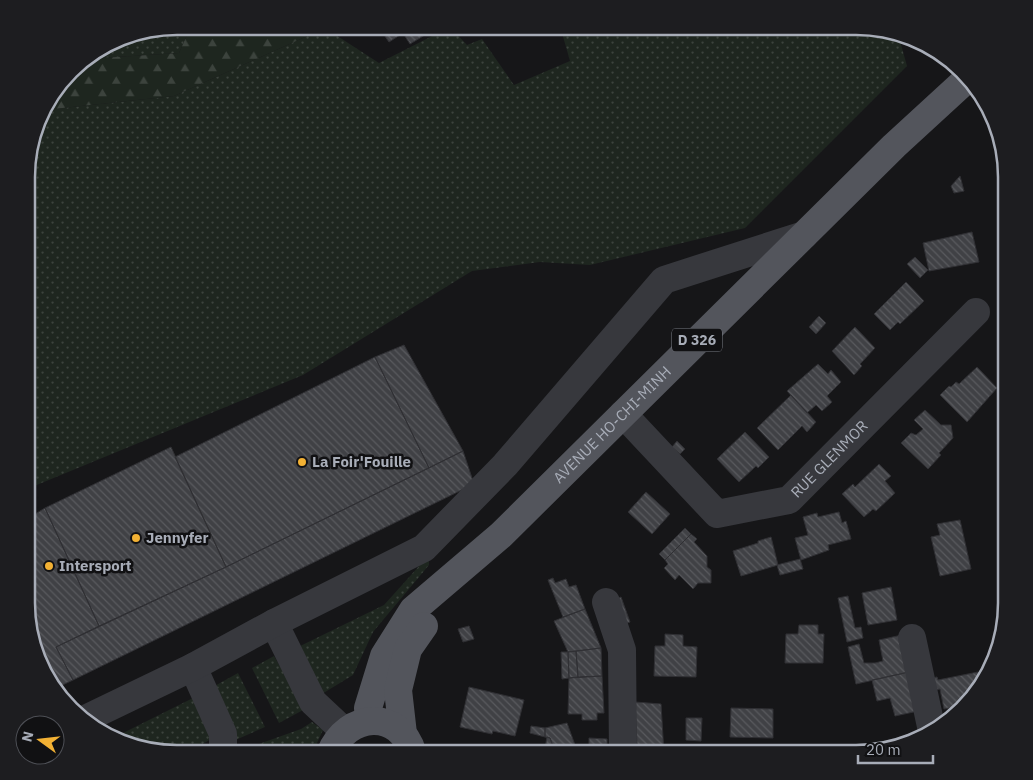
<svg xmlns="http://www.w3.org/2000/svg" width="1033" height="780" font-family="'IBM Plex Sans',sans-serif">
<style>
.grass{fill:url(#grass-dots)}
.forest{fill:url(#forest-firs)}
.building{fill:url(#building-back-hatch);stroke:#303034}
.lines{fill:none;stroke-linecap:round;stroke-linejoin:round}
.minor{stroke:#37383d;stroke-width:28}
.major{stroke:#53555c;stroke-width:28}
.poi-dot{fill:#f2b134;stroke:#111113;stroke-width:2}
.labels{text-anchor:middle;stroke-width:5;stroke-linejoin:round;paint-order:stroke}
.shield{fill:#111113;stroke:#7b7e86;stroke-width:1}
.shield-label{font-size:14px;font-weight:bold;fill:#a8adb8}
.street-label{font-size:15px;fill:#a8adb8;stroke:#111113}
.poi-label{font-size:15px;font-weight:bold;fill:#a8adb8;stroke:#111113;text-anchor:start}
.rim{fill:none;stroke:#a8adb8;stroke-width:2.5}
</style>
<defs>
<pattern id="grass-dots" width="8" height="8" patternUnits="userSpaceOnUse" patternTransform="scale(1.25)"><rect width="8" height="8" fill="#1e261f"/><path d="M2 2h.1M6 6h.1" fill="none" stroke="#3c433d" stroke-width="1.8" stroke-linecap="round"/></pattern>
<pattern id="forest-firs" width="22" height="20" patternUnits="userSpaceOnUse" patternTransform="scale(1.25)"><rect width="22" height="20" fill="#1e261f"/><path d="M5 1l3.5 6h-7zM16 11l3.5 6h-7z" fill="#3c433d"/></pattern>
<pattern id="building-back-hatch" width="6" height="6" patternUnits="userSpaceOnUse" patternTransform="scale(1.25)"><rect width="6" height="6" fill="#404145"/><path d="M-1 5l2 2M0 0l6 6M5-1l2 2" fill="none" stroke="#595a5e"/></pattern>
</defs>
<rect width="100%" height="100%" fill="#161618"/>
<path class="grass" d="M177 26H191L179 53 86 59 128 34Z
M560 26 866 27 898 34 907 66 745 228 590 265 540 262 472 271 303 375 27 489 28 157 44 110 174 96 325 28 379 63 450 27 467 45 482 39 514 85 570 61Z
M429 555V565L373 632 353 675 317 697 292 650 384 605Z
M274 656 305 709 279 723 252 668Z
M238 673 265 727 231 742 211 688Z
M197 696 211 739 188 753H167L120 742 113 738Z
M312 722 323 730 312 754 234 753 301 729Z"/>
<path class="forest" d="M191 26H324L325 28 174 96 44 110C50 92 70 68 86 59L179 53Z"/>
<path class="building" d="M378 26H437L438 27 410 44 403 33 389 42Z
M960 176 964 191 954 193 951 186Z
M972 232 979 262 929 271 923 243Z
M915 257 928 270 920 278 907 264Z
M906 282 924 301 900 324 898 322 890 330 874 314Z
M819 316 826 323 816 334 809 327Z
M855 327 875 348 860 364 862 366 854 375 832 351Z
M404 345 463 451 429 468 375 357Z
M375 357 429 468 226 567 175 457Z
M818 364 828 374 831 370 841 382 827 396 832 402 822 411 816 405 807 413 787 391Z
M977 367 997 388 967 422 940 395 949 386 951 387 956 382 959 384Z
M791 395 816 422 807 432 802 426 778 450 757 428Z
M925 410 941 425H951L953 438 939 453 941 455 928 469 901 443 911 433 916 435 923 429 914 420Z
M745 432 769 457 758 468 756 466 739 482 717 459Z
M677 441 685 449 680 454 672 447Z
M171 447 226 567 99 626 45 508Z
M463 451 474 484 73 680 56 647 226 567Z
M879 464 891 476 885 481 895 493 876 511 873 509 864 517 842 494 853 484 855 487Z
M646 492 670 514 652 534 628 512Z
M45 508 99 626 56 647 73 680 56 688 42 670 27 613V519Z
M839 512 842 523 846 521 851 539 828 545 829 550 801 560 795 538 808 535 803 517 817 513 818 517Z
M960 520 971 569 940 576 931 537 940 535 937 524Z
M685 528 691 534 665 560 659 554Z
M691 534 697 539 694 542 707 556V567L711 570V583H698L693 589 679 575 675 580 664 568 668 564 665 560Z
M771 537 778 565 741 576 733 551 758 543V541Z
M800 559 803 569 780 575 777 565Z
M553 578 555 583 566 579 569 587 576 585 585 609 563 617 548 580Z
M891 587 897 620 868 625 862 593Z
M848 596 855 628 861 627 863 638 847 642 838 598Z
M621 597 630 622 622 625 614 600Z
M585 609 601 648 568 652 554 621Z
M799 625H818V634H824L823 663H785L786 634H798Z
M469 626 474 639 463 642 458 629Z
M665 634 683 635V646L697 647 696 677 654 676 655 646H665Z
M902 635 909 672 856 684 848 647 859 644 864 663H875L883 661 879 640Z
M601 648 602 676 578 677 576 651Z
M576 651 578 677 569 678 568 652Z
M561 652H568L569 678 562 679Z
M909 672 918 711 895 716 890 698 877 701 872 680Z
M978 672 980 685 970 702 960 709 959 706 944 709 940 689 930 691 927 679 937 677 938 680Z
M602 676 604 713H597V720H582V714H568L569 678Z
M469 687 524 700 515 736 493 731 492 734 460 727Z
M635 702 661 704 664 754H641L637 744Z
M731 708 773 709V738L730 737Z
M686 718H702L701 741 686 740Z
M567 723 575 745 555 752 550 738 545 737V728Z
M531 726 545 728V737L530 733Z
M547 737 550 738 555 752 544 754Z
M589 738 607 739V749H589Z"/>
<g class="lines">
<g class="minor">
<path id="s1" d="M623 414 717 514 789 500 976 312"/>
<path d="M606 602 622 650 623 754"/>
<path d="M274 623 313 702 344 731"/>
<path d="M912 638 932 731"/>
<path d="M193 667 223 734V753"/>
<path d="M83 720 193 667 274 623 424 548 505 465 664 280 804 235"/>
</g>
<g class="major">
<path id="s2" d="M369 721 368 708 384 656 413 610 501 535 894 146 967 79"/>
<path d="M403 734 398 690 408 649 424 626"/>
<path d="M330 754C347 712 400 708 413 754"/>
</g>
</g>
<g class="poi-dot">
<circle cx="302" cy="462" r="5"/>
<circle cx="136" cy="538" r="5"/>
<circle cx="49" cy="566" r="5"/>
</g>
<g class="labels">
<rect class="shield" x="672" y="328.5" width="50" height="23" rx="4"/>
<g class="shield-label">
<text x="697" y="345">D 326</text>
</g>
<g class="street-label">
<text dy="5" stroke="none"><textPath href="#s2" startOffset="394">AVENUE HO-CHI-MINH</textPath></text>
<text dy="5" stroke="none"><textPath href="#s1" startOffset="268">RUE GLENMOR</textPath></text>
</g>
<g class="poi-label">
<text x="312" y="467">La Foir'Fouille</text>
<text x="146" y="543">Jennyfer</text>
<text x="59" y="571">Intersport</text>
</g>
</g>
<path d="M0 0H1033V780H0ZM177 35H856A142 142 0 0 1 998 177V603A142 142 0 0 1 856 745H177A142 142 0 0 1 35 603V177A142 142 0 0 1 177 35Z" fill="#1d1d20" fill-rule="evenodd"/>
<path class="rim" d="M177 35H856A142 142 0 0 1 998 177V603A142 142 0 0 1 856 745H177A142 142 0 0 1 35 603V177A142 142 0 0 1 177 35Z"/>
<g transform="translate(40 740) rotate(285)"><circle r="24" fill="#111113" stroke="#4d4f55"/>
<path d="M0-4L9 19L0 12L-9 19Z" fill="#f2b134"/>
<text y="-8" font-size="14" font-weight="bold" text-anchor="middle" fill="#a8adb8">N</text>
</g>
<path d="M858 755v8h75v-8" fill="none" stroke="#a8adb8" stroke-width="2.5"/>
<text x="866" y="755" font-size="15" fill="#a8adb8" stroke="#111113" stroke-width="4" paint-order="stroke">20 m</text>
</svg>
